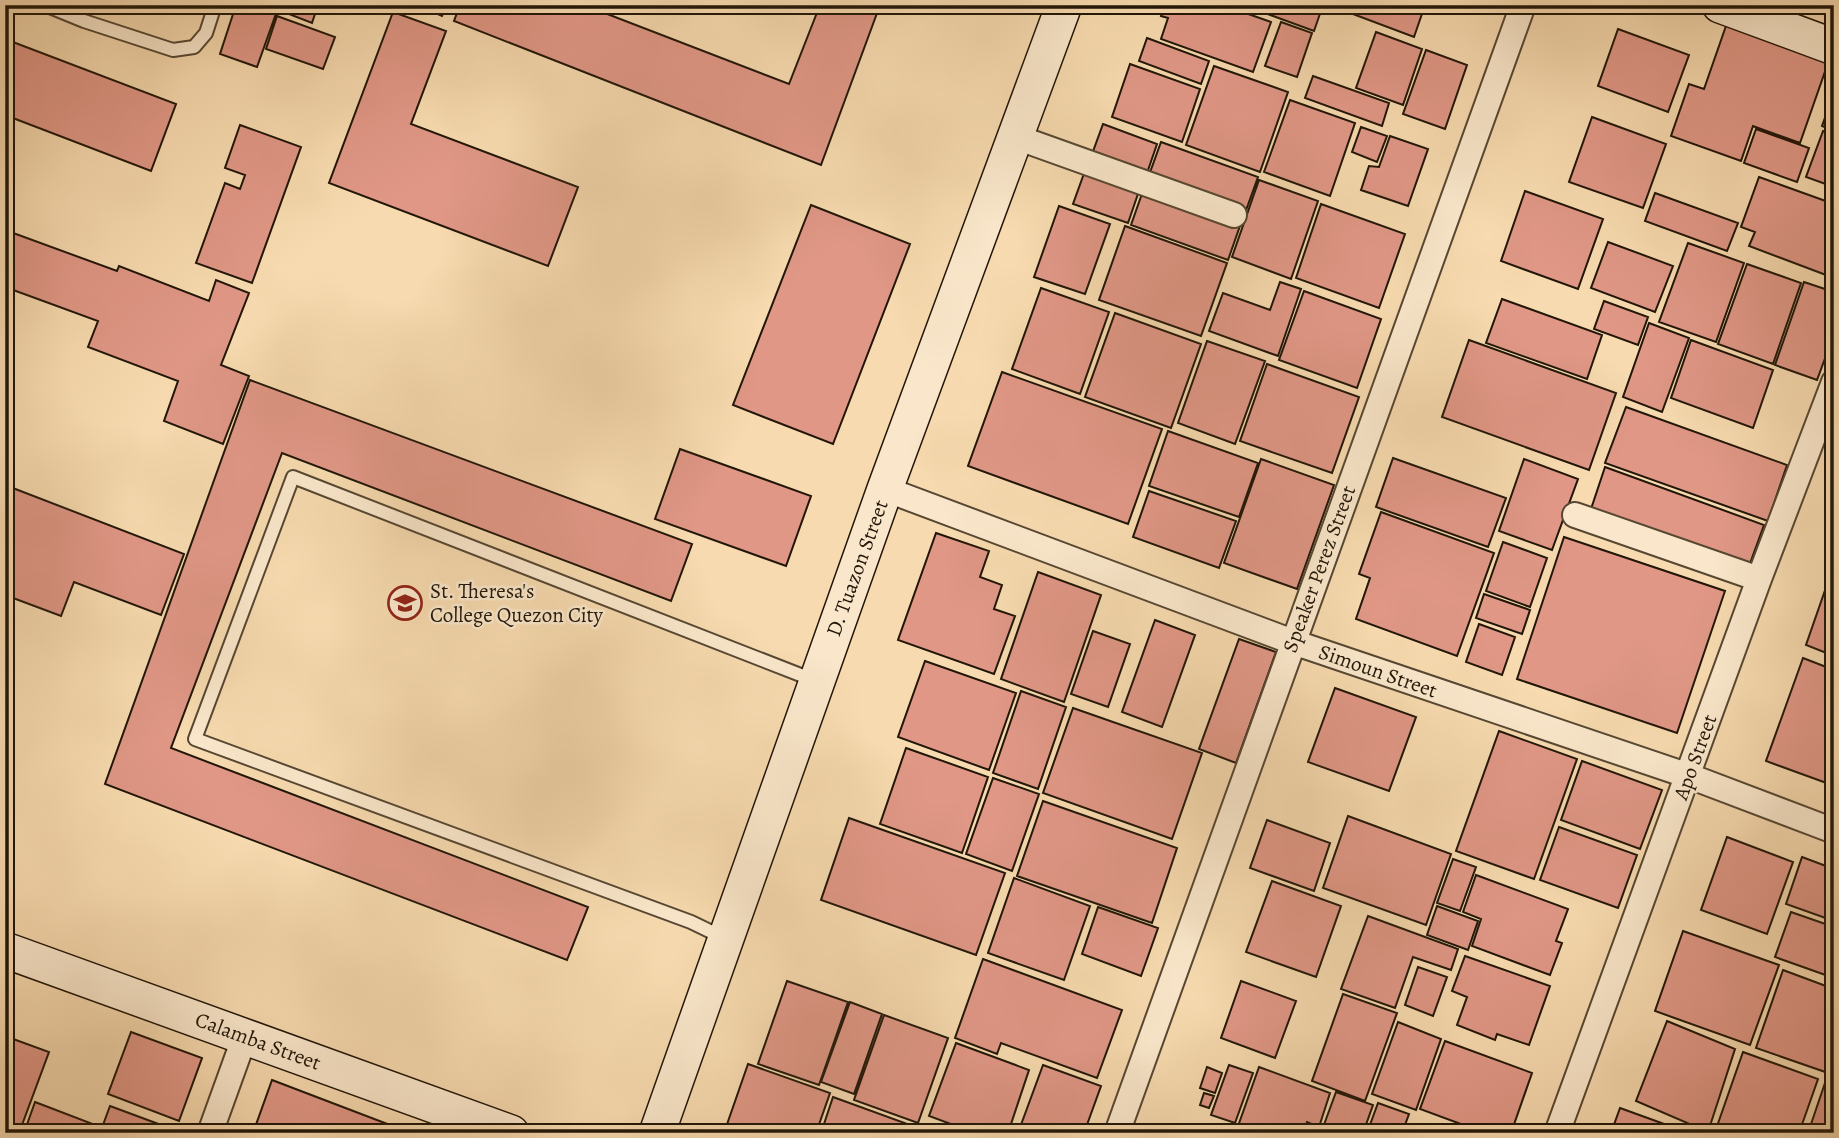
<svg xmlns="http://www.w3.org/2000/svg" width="1839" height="1138" font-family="Alegreya,serif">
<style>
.building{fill:#e09786;stroke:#211608;stroke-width:2}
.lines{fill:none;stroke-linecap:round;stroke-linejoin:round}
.lane-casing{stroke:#564732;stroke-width:16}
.street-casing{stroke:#564732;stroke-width:28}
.secondary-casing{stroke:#211608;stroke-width:38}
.lane{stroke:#fae7cb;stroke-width:12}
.street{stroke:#fae7cb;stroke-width:24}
.secondary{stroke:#fae7cb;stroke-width:35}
.labels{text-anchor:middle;stroke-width:5;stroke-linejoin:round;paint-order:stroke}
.street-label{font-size:21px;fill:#211608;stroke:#fae7cb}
.poi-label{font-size:21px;fill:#211608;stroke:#fae7cb;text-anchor:start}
</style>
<rect width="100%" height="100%" fill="#f7daaf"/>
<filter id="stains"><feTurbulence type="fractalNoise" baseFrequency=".00286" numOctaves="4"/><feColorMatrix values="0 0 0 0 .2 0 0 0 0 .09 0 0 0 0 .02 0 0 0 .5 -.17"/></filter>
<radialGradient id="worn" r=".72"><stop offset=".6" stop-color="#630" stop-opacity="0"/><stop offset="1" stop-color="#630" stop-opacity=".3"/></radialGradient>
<path class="building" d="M236 5H279L257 67 220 54Z
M283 5H318L312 23 281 11Z
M417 5H446L442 16Z
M460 5H584L789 84 820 5H880L821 165 454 21Z
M1164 5H1223L1271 22 1253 72 1161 39 1168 18 1161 16Z
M1256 5H1323L1314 31 1254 9Z
M1329 5H1425L1414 37Z
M393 12 446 31 411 124 578 187 548 266 329 183Z
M277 16 335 37 323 69 266 49Z
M1281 22 1312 33 1297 77 1265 66Z
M1727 23 1829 60 1800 143 1753 126 1741 161 1671 136 1689 84 1704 89Z
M1618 29 1689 55 1668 112 1598 86Z
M1376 32 1422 49 1403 105 1356 88Z
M1147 38 1209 61 1201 84 1139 61Z
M5 39 176 104 151 171 5 115Z
M1426 50 1467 65 1445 129 1403 114Z
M1130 64 1200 89 1182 142 1112 117Z
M1214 66 1288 92 1260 172 1186 145Z
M1313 76 1389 103 1382 126 1305 98Z
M1834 93V131L1822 126Z
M1290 100 1355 123 1330 196 1264 172Z
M1592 117 1666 144 1643 208 1569 182Z
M1103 124 1157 144 1146 176 1091 157Z
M240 125 301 147 252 283 196 263 225 183 240 189 245 175 225 168Z
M1361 127 1387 136 1377 162 1352 152Z
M1756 129 1809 148 1797 182 1744 163Z
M1823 131 1834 135V187L1806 177Z
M1390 136 1428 149 1408 206 1361 190 1369 166 1379 167Z
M1161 142 1258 177 1245 213 1148 178Z
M1086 168 1140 188 1128 223 1073 204Z
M1759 177 1834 204V278L1749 246 1755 232 1741 227Z
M1259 180 1318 201 1291 279 1232 257Z
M1144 188 1241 223 1228 260 1131 225Z
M1525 191 1603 219 1578 289 1501 261Z
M1655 193 1738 223 1727 251 1645 221Z
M1321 204 1405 234 1379 308 1296 278Z
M811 205 910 244 833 444 733 405Z
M1059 206 1110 224 1085 294 1034 277Z
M1125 226 1227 263 1201 336 1099 300Z
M5 230 117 271 119 266 209 301 216 280 249 293 221 365 249 376 223 444 164 421 178 381 88 347 98 321 5 287Z
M1608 242 1673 266 1655 312 1591 288Z
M1688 243 1744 263 1716 342 1659 322Z
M1747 264 1801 283 1773 364 1718 344Z
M1280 282 1301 289 1278 356 1209 331 1223 293 1270 310Z
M1804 282 1834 292V334L1817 380 1775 365Z
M1041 288 1109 312 1080 394 1012 369Z
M1304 291 1381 319 1357 388 1279 360Z
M1502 299 1602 335 1587 379 1486 343Z
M1604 301 1648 317 1638 345 1594 329Z
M1115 313 1201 344 1171 428 1085 397Z
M1649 323 1689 338 1662 412 1623 397Z
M1469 340 1616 393 1589 470 1442 417Z
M1691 340 1773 370 1753 428 1671 398Z
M1207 341 1265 361 1235 444 1178 423Z
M1267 364 1359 397 1332 473 1240 441Z
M1002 372 1162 429 1128 524 968 466Z
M250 380 692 544 671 601 282 453 171 748 588 907 567 960 105 784Z
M1626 407 1787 465 1768 521 1605 463Z
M1168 431 1258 463 1239 517 1149 486Z
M680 449 811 496 786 566 655 519Z
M1393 458 1506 498 1488 547 1376 507Z
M1261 459 1334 485 1297 589 1224 563Z
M1524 459 1578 479 1552 550 1499 531Z
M1605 467 1764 525 1748 569 1590 512Z
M5 485 184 554 161 615 74 582 61 616 5 595Z
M1149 491 1236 521 1219 568 1133 537Z
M1381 512 1494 553 1457 656 1356 619 1370 578 1359 574Z
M936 533 989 551 980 577 1002 585 994 609 1015 616 994 674 898 640Z
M1564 537 1725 591 1677 733 1517 679Z
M1503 542 1547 558 1530 607 1486 591Z
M1038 572 1101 595 1064 702 1001 679Z
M1830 576 1834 578V656L1806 645Z
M1484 594 1530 610 1522 634 1476 618Z
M1155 620 1195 635 1162 727 1122 712Z
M1479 624 1515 637 1502 675 1466 662Z
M1093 631 1130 644 1108 707 1071 694Z
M1239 639 1276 652 1236 763 1199 749Z
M1803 658 1834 670 1832 785 1766 761Z
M925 661 1016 693 989 770 898 737Z
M1335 688 1416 717 1389 791 1308 762Z
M1021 691 1066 707 1038 789 993 773Z
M1073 708 1202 753 1172 839 1043 793Z
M1499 731 1577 759 1534 879 1456 851Z
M906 748 988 777 962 853 880 824Z
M1582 761 1662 790 1640 849 1561 820Z
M993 778 1039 794 1012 871 966 854Z
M1043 801 1177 848 1152 923 1017 876Z
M1348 816 1451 854 1426 925 1323 888Z
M849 818 1005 873 976 955 821 900Z
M1267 820 1330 843 1314 891 1250 868Z
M1559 827 1637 855 1618 908 1540 880Z
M1727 837 1793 862 1767 934 1701 910Z
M1802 857 1834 869V921L1786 904Z
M1453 859 1476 867 1460 911 1437 903Z
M1476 875 1568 909 1556 941 1562 943 1550 975 1472 946 1481 919 1463 912Z
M1014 878 1090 906 1064 980 988 953Z
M1272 881 1341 906 1316 977 1246 952Z
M1437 906 1478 921 1468 950 1427 935Z
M1098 907 1158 928 1141 976 1082 954Z
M1791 912 1834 927V978L1775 957Z
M1368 916 1458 949 1451 970 1413 957 1395 1008 1341 989Z
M1683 931 1779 965 1750 1045 1655 1011Z
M1465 956 1550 986 1529 1045 1497 1034 1495 1040 1457 1025 1467 997 1452 991Z
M983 959 1122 1010 1097 1078 1001 1043 997 1054 955 1038Z
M1418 967 1447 977 1433 1016 1405 1005Z
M1783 970 1834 989V1075L1756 1048Z
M787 981 848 1002 819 1085 758 1064Z
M1241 981 1296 1001 1275 1058 1221 1038Z
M1343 994 1397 1013 1365 1101 1312 1081Z
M850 1002 882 1014 854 1094 821 1082Z
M884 1015 948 1038 918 1123 854 1100Z
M1667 1021 1735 1049 1708 1132 1636 1101Z
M1398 1022 1441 1039 1416 1110 1372 1094Z
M131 1032 202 1058 179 1121 108 1094Z
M5 1036 49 1052 19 1133H5Z
M1445 1041 1532 1073 1511 1133H1485L1420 1109Z
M956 1043 1029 1070 1008 1133H975L929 1116Z
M1743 1052 1818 1079 1799 1133 1715 1132Z
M748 1064 830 1093 816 1133H724Z
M1043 1065 1101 1086 1084 1133H1018Z
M1229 1065 1253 1073 1235 1123 1211 1115Z
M1207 1067 1222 1073 1215 1093 1200 1088Z
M1259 1067 1330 1093 1319 1127 1307 1122 1303 1133H1247L1237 1129Z
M1827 1077 1834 1080V1133H1808Z
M272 1080 411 1133H253Z
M1336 1092 1373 1105 1363 1133H1321Z
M1204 1093 1214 1096 1209 1108 1200 1105Z
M833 1097 913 1126 911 1133H821Z
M35 1102 98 1126 96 1133H24Z
M1378 1103 1409 1114 1402 1133H1367Z
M110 1106 180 1132 179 1133H100Z
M1620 1108 1689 1133H1611Z
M919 1124 943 1133H916Z
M1411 1125 1432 1133H1408Z"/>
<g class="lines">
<g class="lane-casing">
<path id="lane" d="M45 5 84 21 173 50 194 47 206 33 215 5
M724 938 691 922 195 739 293 477 816 681"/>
</g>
<g class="street-casing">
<path id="street" d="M1016 137 1234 215
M885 489 1293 642 1689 776 1834 831
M1575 515 1759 579
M210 1133 245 1036
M1117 1133 1523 5
M1557 1133 1759 579 1834 382"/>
</g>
<g class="secondary-casing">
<path id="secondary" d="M1720 5 1834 47
M5 950 511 1133
M657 1133 885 489 1064 5"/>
</g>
<use href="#lane" class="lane"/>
<use href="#street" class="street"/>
<use href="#secondary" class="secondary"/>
</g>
<defs>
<g id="school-ring" transform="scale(1.75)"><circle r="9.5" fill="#fae7cb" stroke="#8f2418" stroke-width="1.5"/><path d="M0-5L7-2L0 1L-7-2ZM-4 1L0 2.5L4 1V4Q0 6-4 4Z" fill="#8f2418"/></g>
</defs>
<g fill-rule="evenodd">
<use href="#school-ring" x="405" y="603"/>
</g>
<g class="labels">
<g class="street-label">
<text transform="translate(857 568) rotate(-70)" y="7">D. Tuazon Street</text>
<text transform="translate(1319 569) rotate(-70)" y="7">Speaker Perez Street</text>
<text transform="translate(1378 671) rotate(19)" y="7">Simoun Street</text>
<text transform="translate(1695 757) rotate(-70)" y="7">Apo Street</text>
<text transform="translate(258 1041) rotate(20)" y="7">Calamba Street</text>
</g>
<g class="poi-label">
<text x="430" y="598">St. Theresa's<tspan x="430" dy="24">College Quezon City</tspan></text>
</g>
</g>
<rect width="1839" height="1138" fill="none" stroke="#f7daaf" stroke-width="28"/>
<rect x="7" y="7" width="1825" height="1124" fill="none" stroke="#211608" stroke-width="3.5"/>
<rect x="14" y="14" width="1811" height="1110" fill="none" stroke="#211608" stroke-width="2"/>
<rect width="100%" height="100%" filter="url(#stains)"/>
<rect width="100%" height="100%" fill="url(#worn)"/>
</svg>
